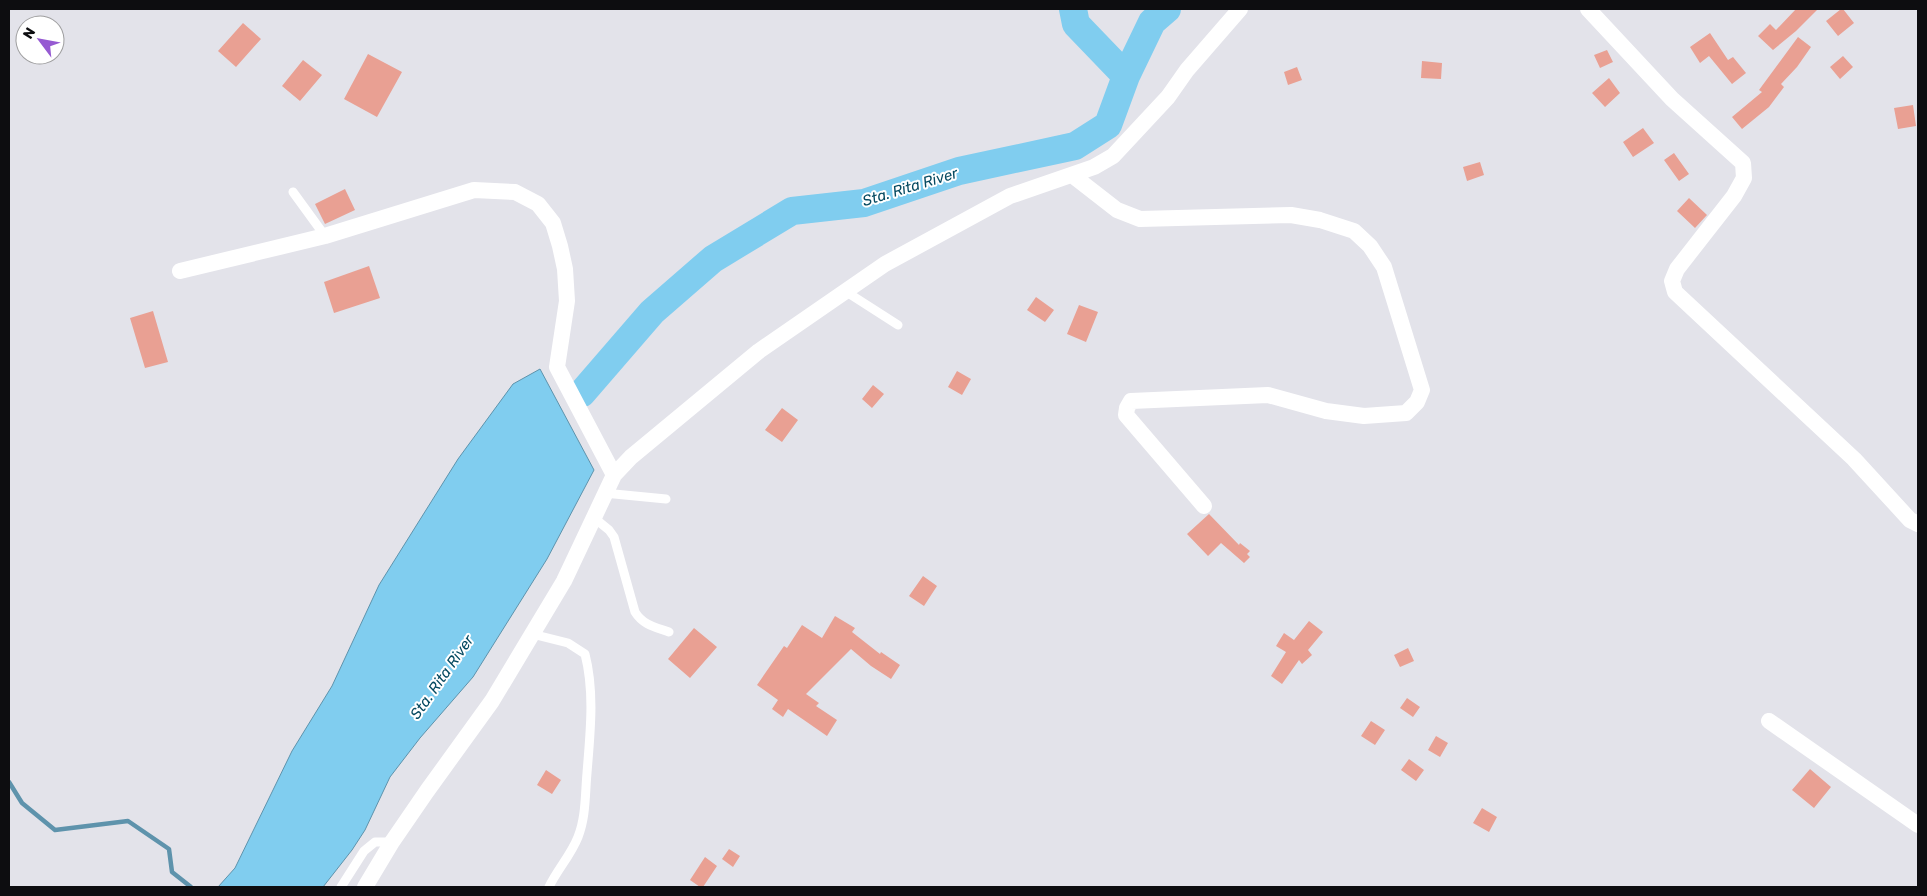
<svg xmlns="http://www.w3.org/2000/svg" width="1927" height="896" font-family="Rubik,sans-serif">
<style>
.water{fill:#80cdef;stroke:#5e93ac}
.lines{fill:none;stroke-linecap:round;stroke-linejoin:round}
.stream{stroke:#5e93ac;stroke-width:4.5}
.river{stroke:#80cdef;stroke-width:28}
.building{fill:#e9a093}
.lane{stroke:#fff;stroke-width:9}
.street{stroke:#fff;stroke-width:16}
.labels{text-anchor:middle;stroke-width:4;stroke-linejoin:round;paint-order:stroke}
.water-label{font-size:15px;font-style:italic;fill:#064a61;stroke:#fff}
</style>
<rect width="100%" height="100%" fill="#e3e3ea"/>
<path class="water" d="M540 369 594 470 547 559 473 677 420 738 390 777 365 830 352 850 323 887H218L235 868 292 751 332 686 379 585 458 459 513 384Z"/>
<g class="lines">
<path class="stream" d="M9 782 22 803 55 830 128 821 169 849 172 872 191 887"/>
<path class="river" d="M1073 9 1076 24 1126 76
M582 393 652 312 713 259 792 211 864 203 959 171 1075 146 1108 125 1126 76 1152 22 1167 9"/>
</g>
<path class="building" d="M1796 9H1818L1796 31 1773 50 1758 36 1770 24 1776 30Z
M1841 9H1843L1854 23 1838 36 1826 21Z
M243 23 261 39 236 67 218 51Z
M1710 33 1728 60 1733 57 1746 73 1732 84 1709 56 1700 63 1690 47Z
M1798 37 1811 47 1797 67 1781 84 1784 87 1769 107 1742 129 1732 117 1762 92 1759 90Z
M1607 50 1613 62 1600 68 1594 55Z
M368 54 402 72 377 117 344 99Z
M1843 56 1853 67 1840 79 1830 67Z
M303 60 322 75 300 101 282 86Z
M1422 61 1442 63 1441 79 1421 78Z
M1297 67 1302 80 1288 85 1284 72Z
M1609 78 1620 93 1605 107 1592 93Z
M1913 105 1916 126 1898 129 1894 108Z
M1643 128 1654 143 1633 157 1623 142Z
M1674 153 1689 174 1679 181 1664 160Z
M1480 162 1484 175 1467 181 1463 167Z
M345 189 355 210 325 224 315 204Z
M1689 198 1707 215 1695 228 1677 211Z
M369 266 380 298 334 313 324 282Z
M1036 297 1054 310 1045 322 1027 310Z
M1079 305 1098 312 1086 342 1067 334Z
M153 311 168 362 145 368 130 318Z
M957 371 971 379 962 395 948 387Z
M873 385 884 394 872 408 862 399Z
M782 408 798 420 782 442 765 430Z
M1209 514 1239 545 1240 543 1250 551 1247 554 1250 557 1244 563 1221 543 1208 556 1187 534Z
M923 576 937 586 924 606 909 596Z
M835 616 855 628 852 632 880 654 881 652 900 665 891 679 871 666 851 649 806 694 819 703 816 706 837 720 827 736 788 709 783 717 772 709 778 700 757 685 784 646 787 648 802 625 822 638Z
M1309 621 1323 632 1308 650 1312 655 1302 664 1299 660 1282 684 1271 676 1286 652 1276 646 1284 633 1294 640Z
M694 628 717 647 690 678 668 659Z
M1408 648 1414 661 1400 667 1394 655Z
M1407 698 1420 707 1413 717 1400 708Z
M1371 721 1385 730 1375 745 1361 736Z
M1436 736 1448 743 1440 757 1428 750Z
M1409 759 1424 770 1416 781 1401 770Z
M1810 769 1831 787 1814 808 1792 790Z
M546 770 561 780 552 794 537 785Z
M1482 808 1497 817 1489 832 1473 823Z
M729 849 740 856 733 867 722 859Z
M705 857 717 866 703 887H700L690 880Z"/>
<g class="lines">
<path class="lane" d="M293 192 325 236
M845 291 898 325
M604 493 666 499
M593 517 609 530 614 537 635 612C643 625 655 627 669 632
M532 634 568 643 585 654C595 693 590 734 587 773 585 795 586 817 578 837 571 855 557 870 549 887
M341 887 364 851 375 842H392"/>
<path class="street" d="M1588 9 1672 99 1743 163 1744 178 1734 196 1677 269 1672 281 1675 292 1854 459 1910 520 1918 524
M1072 175 1117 210 1140 219 1291 215 1320 220 1354 231 1370 246 1384 267 1422 390 1417 402 1406 413 1364 416 1326 411 1268 395 1131 401 1127 408 1126 415 1204 506
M180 271 325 236 474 190 515 192 538 204 553 223 560 246 565 269 567 301 557 367 614 475
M1769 721 1918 825
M365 887 392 842 427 791 492 701 564 581 614 475 631 457 759 351 885 264 1010 196 1094 167 1113 156 1168 97 1187 70 1240 9"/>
</g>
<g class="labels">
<g class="water-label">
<text transform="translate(910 187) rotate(-17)" y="5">Sta. Rita River</text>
<text transform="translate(442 677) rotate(-55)" y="5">Sta. Rita River</text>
</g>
</g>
<rect width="1927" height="896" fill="none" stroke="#0d0d10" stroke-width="20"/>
<g transform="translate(40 40) rotate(302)"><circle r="24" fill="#ffffff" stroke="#9e9e9f"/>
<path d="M0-4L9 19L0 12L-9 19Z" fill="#965ad2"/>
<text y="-8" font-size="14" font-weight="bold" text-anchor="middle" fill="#0d0d10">N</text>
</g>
</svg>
